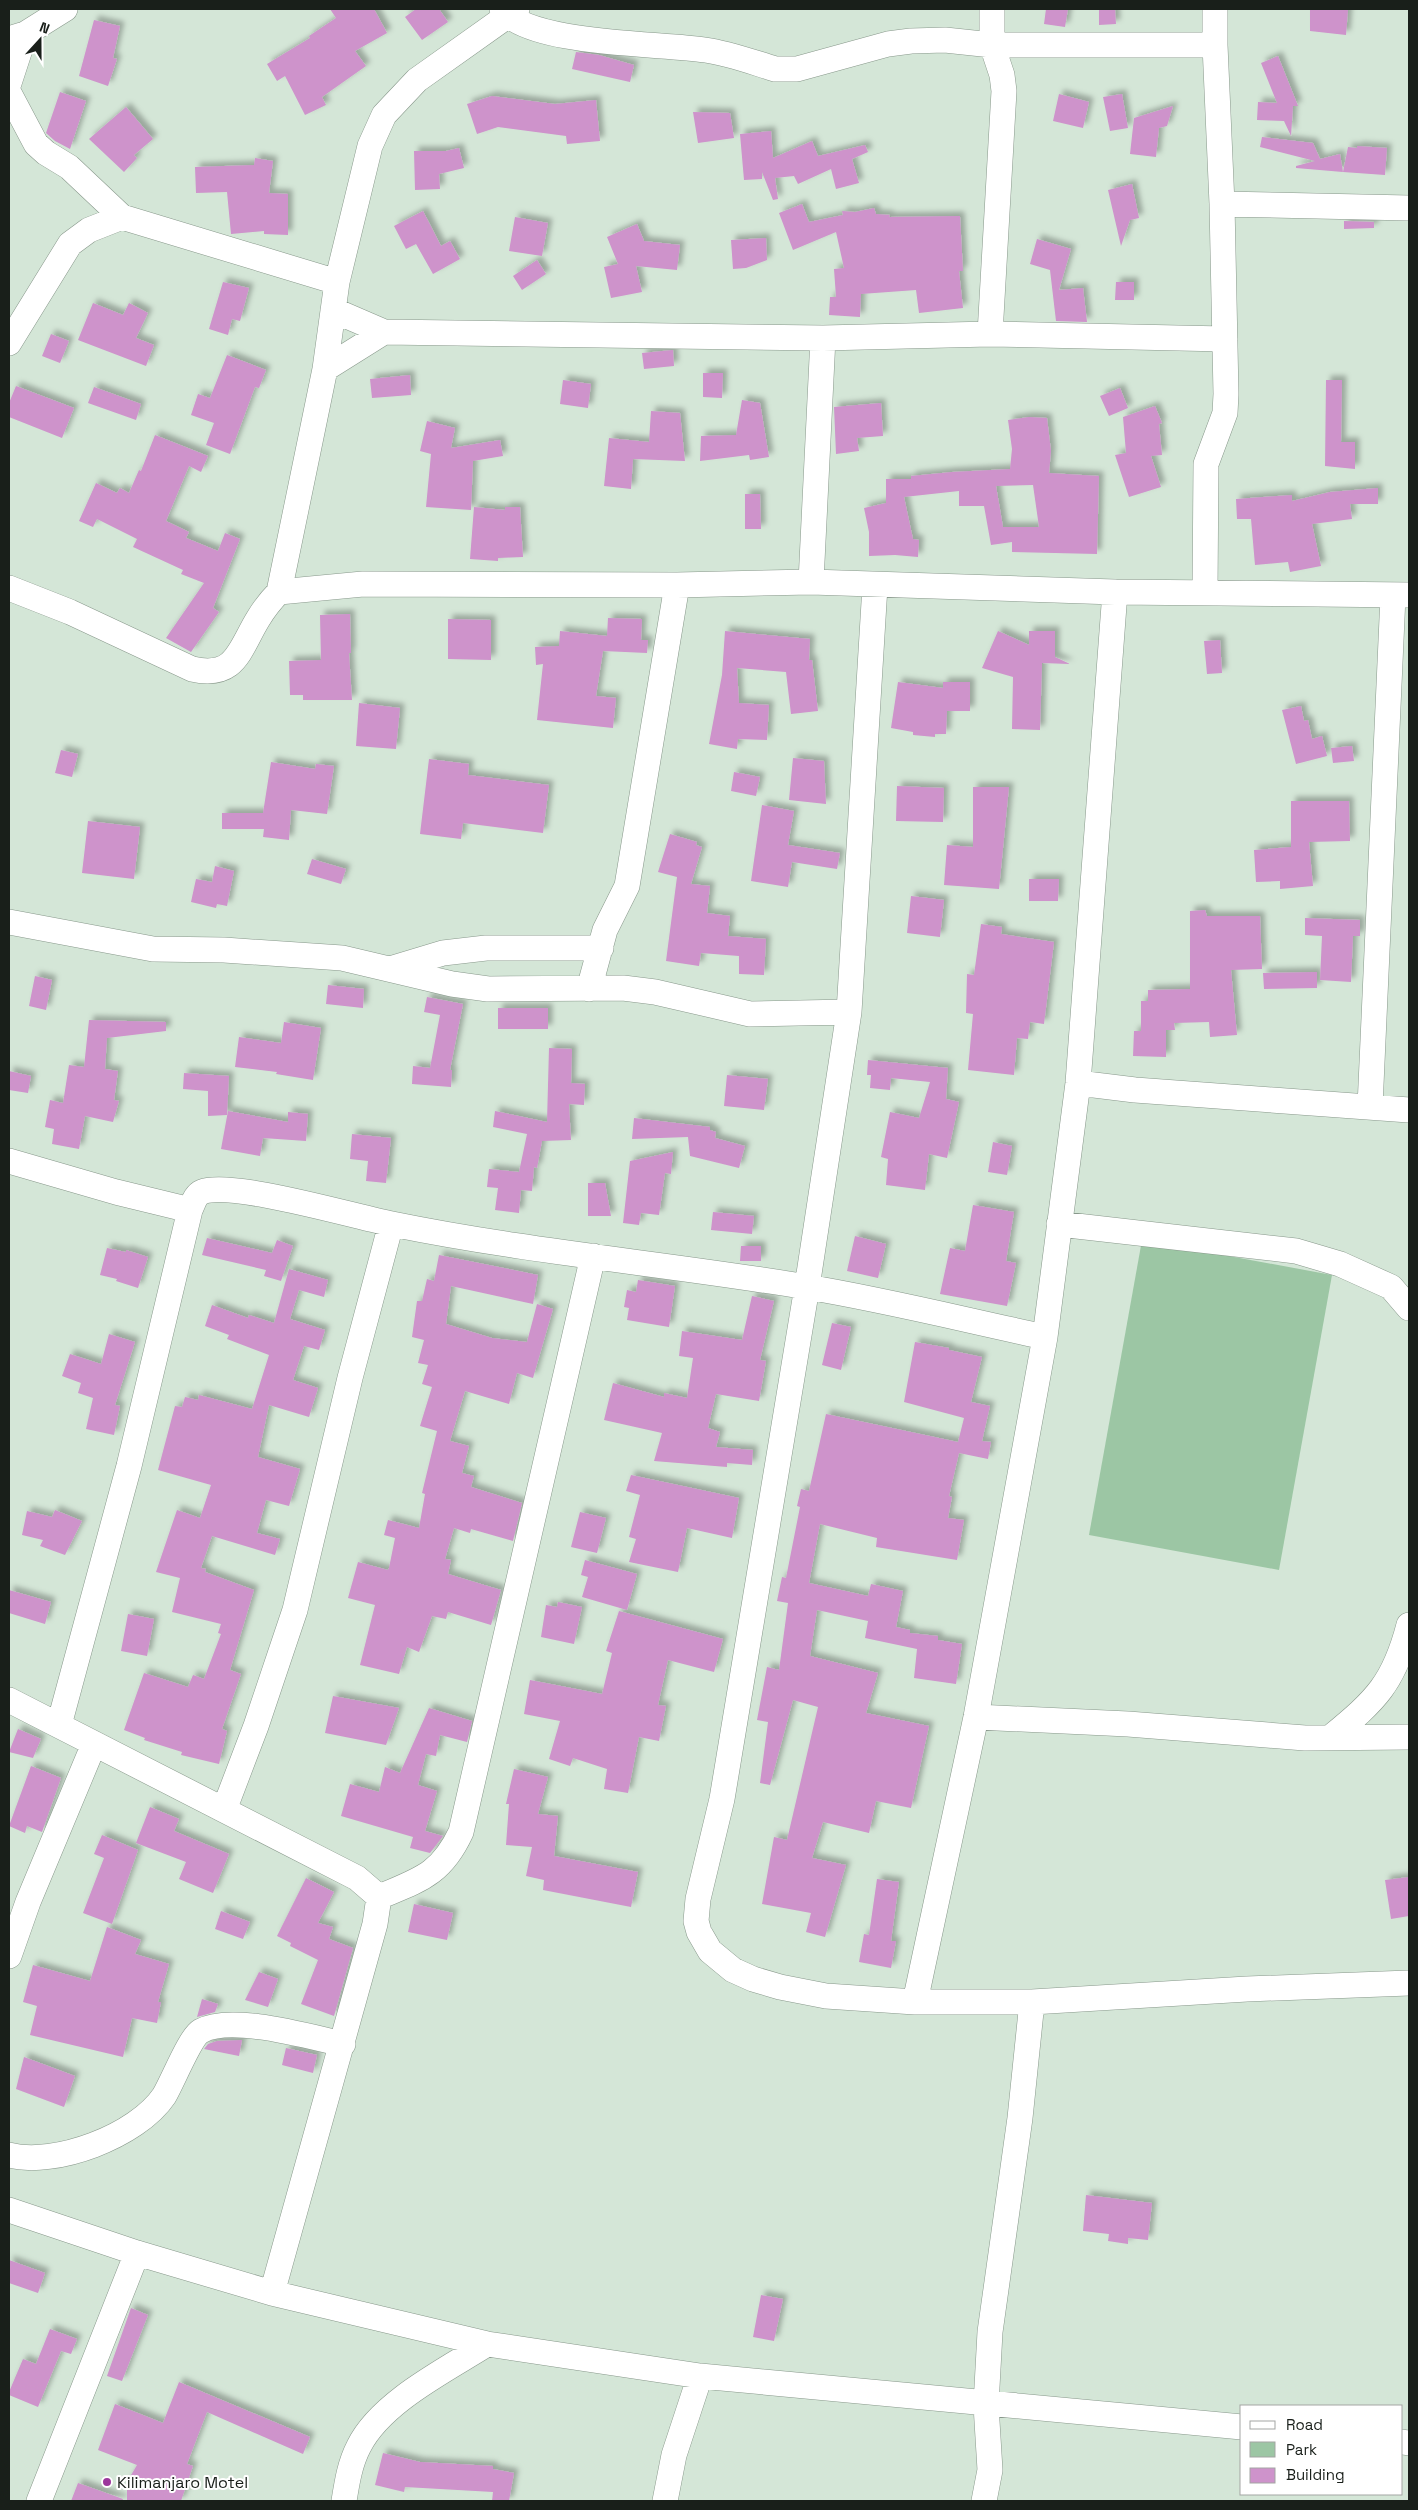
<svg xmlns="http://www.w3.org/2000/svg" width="1418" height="2510" font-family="'Space Grotesk',sans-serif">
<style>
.green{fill:#9cc6a4}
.building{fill:#ce93cb;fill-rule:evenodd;filter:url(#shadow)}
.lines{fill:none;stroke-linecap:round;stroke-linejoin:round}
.minor-casing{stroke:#88988b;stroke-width:26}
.minor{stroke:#fff;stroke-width:25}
.poi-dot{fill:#9c379c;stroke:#fff;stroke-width:2}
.labels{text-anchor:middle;stroke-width:4;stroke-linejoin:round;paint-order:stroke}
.poi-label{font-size:16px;fill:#191f1a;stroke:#fff;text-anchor:start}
</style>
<defs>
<filter id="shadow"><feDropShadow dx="4.5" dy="-4.5" stdDeviation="2.5" flood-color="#0004"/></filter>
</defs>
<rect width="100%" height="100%" fill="#d4e6d7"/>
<path class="green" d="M1142 1240 1332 1275 1279 1570 1089 1535Z"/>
<path class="building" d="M330 9H374L387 33 355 51 366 66 322 97 326 105 305 115 285 76 277 81 267 64 310 38 309 36 336 18Z
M416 9H439L448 22 422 40 405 17Z
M1046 9H1068L1065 27 1044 24Z
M1099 9H1115L1116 24 1099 25Z
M1310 9 1348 10 1346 35 1310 31Z
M94 20 120 26 113 58 117 59 108 86 79 76Z
M576 52 599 55 634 65 630 82 572 69Z
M1278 56 1298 106H1293L1291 136 1284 121 1257 120 1258 102 1277 103 1261 63Z
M60 92 86 101 70 149 55 141 46 133Z
M1059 94 1089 102 1083 128 1053 121Z
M1122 94 1128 128 1110 131 1103 97Z
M492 96 555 104 596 100 600 141 567 144 566 136 498 127 477 134 467 104Z
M1173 106 1167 126 1159 128 1156 157 1130 154 1134 118Z
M126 107 153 139 134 155 137 158 124 172 89 139Z
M693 112 730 113 734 138 698 143Z
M771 131 773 158 812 141 818 156 865 145 868 152 852 159 859 183 836 189 831 169 798 184 794 176 775 178 778 199 773 200 762 172V179L744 180 740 134Z
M1262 137 1313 143 1320 159 1340 154 1343 172 1296 168V166L1315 161 1260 147Z
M1357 146 1387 148 1385 175 1343 172 1348 147 1357 148Z
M459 148 464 168 439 174 440 189 415 190 414 151H446Z
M255 158 273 161 269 193 288 194V235L264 234V231L231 234 227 192 196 193 195 167 254 165Z
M1132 184 1139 218 1130 220 1121 246 1108 190Z
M802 204 809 222 843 215 842 211 855 212 874 208 876 214 890 215 889 217 960 216 963 271H959L963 308 919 313 916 290 861 294 860 317 829 315 830 297H836L834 269 844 268 836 232 793 250 779 213Z
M423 211 441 246 450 241 460 259 433 274 416 244 406 249 394 226Z
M515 217 548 223 542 256 509 251Z
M1344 221 1374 222V228L1344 229Z
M637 224 644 241 680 245 677 270 636 266 642 292 611 298 604 267 618 264 607 237Z
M766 238 767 260 746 268 733 269 731 240Z
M1037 239 1071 249 1059 290 1083 288 1087 322 1056 321 1050 270 1030 264Z
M537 260 546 274 522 290 513 276Z
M223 282 249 288 240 321 232 319 228 335 209 329Z
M1116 282H1134V300H1115Z
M93 303 123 315 129 303 148 313 136 338 154 345 146 366 78 340Z
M51 334 69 341 60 363 42 356Z
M673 350 674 366 644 369 642 353Z
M227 355 266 370 259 388 255 387 230 454 206 445 214 423 191 415 198 394 210 398Z
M703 373H723L722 398 703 397Z
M410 375 411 395 372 398 370 379Z
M563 380 591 384 588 408 560 404Z
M1326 380H1342L1341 442H1355V469L1325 466Z
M16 386 74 408 62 438 9 417V403Z
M94 387 141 404 136 420 88 403Z
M1120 388 1128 408 1109 416 1100 396Z
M742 400 760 403 769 457 750 460 749 455 700 461 701 436 736 435Z
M881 403 883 436 857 438 859 451 836 454 834 407Z
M1155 406 1162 423 1159 424 1162 455 1151 456 1161 487 1129 497 1115 455 1126 453 1123 417Z
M651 411 680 413 685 461 633 459 631 489 604 486 609 438 649 442Z
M1029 417 1047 418 1051 451 1049 473 1099 476 1097 554 1012 552V542L991 545 984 506H959V491L904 497 913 539 919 540 918 557 895 555 869 556V532L864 508 886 503V479H911V476L952 472 1010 469 1012 449 1008 420ZM1033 485 1039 527H1003L996 486Z
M427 421 455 428 451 448 500 440 503 456 473 461 471 510 426 507 431 454 420 451Z
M155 435 208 456 201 472 189 466 166 521 189 532 186 538 218 551 225 533 240 539 213 608 219 612 191 652 166 638 204 583 181 574 183 570 133 547 137 539 97 519 93 527 79 521 96 483 117 493 120 488 129 493 139 470 141 471Z
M1378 488V504H1350L1352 519 1312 524 1321 566 1290 572 1288 562 1255 565 1251 519H1237L1236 499 1292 495V501L1330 492Z
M745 494H760L761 529H745Z
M474 507 505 510V507H520L523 557 498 558V561L470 559Z
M350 614 351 653H349L352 700H303V695H290L289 661 321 660 320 615Z
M608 618 642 619 641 640H648L647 653 603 651 596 696 616 698 613 728 537 720 543 664 536 665 535 647 559 646 560 631 607 636Z
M448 619 491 620V660L448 659Z
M725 631 810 639 809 660H812L818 711 791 714 786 672 737 668 739 703 769 705 767 740 738 739 737 749 709 744 722 675Z
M998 631 1029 645V631H1055V657L1070 664 1042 663 1040 730 1012 729 1013 677 982 668Z
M1220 640 1222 673 1207 674 1204 641Z
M898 682 943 688V682H970V711H947L946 734H935V737L913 735V732L891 728Z
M359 703 400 708 396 749 356 746Z
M1301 706 1304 721 1308 720 1312 739 1322 736 1327 756 1296 764 1282 710Z
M1352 746 1354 761 1333 763 1331 748Z
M61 750 78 754 72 777 55 773Z
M793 758 824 761 826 804 789 800Z
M429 759 469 764 468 775 549 785 543 833 463 823 461 839 420 834Z
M271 762 315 769 316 764 334 766 327 814 291 810 289 840 263 837 264 829H222V813H263Z
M734 772 760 777 756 796 731 791Z
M897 786 944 788 943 822 896 821Z
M973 787H1009L999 889 944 885 947 845 973 847Z
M1291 801H1349L1350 841 1309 842 1313 886 1280 889V881L1256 882 1254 850 1291 847Z
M762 805 794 811 788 845 840 853 837 869 792 862 788 887 751 881Z
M88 821 140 827 134 879 82 873Z
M670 834 697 842 696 845 702 847 691 884 710 886 707 913 730 916 728 936 766 939 764 975 739 974V956L701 953 699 966 666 961 677 877 658 872Z
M312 859 346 869 341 884 307 874Z
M215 866 234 871 227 906 217 904 216 908 191 902 196 879 212 882Z
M1029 879H1059L1058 901H1029Z
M911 896 944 900 940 937 907 933Z
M1205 910 1207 916H1260L1262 969 1231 970 1237 1035 1210 1037 1209 1022 1174 1023 1175 1030H1166V1057L1133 1056 1134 1031H1141V1001H1148V990L1190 989V911Z
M1305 918 1360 920V936H1353L1351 982 1320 980 1322 936 1305 935Z
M981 924 1002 927 1001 934 1054 942 1044 1024 1030 1022 1028 1039 1017 1038 1014 1075 968 1070 973 1014 966 1013 967 974 974 975Z
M1317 972V988L1264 989 1263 973Z
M35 976 52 980 46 1010 29 1006Z
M328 985 364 989 363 1008 326 1004Z
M427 997 463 1004 450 1070H452L451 1087 412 1084 413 1066 430 1068 440 1015 424 1012Z
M498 1008H548V1029H498Z
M89 1020 166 1022V1031L107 1038 105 1069 118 1071 114 1100 119 1101 113 1122 85 1116 79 1149 52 1144 54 1129 45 1127 50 1100 63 1103 69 1065 84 1067Z
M284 1022 321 1028 313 1080 276 1074 277 1072 235 1067 239 1037 281 1043Z
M549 1048 572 1049 571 1083 585 1084 584 1105 569 1104 571 1140 542 1141 537 1168 534 1167 532 1191 521 1190 519 1213 495 1210 498 1188 487 1187 489 1169 519 1172 527 1134 493 1127 495 1111 547 1122Z
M868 1060 948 1068 946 1099 959 1102 947 1158 929 1154 925 1190 886 1185 888 1159 881 1157 890 1112 919 1118 930 1082 891 1078 890 1090 870 1088 871 1075H867Z
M9 1071 31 1076 28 1093 9 1090Z
M184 1073 229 1076 227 1115 208 1116V1091L183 1089Z
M727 1075 768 1079 764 1110 724 1106Z
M228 1111 288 1122V1112L308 1114 306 1141 263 1138 260 1156 221 1149Z
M634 1118 710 1127V1130L716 1132 715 1138 745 1146 739 1168 690 1156 688 1137 632 1139Z
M352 1134 391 1138 386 1183 366 1181 368 1161 350 1159Z
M993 1142 1012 1146 1007 1175 988 1172Z
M673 1152 671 1174 665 1173 659 1215 641 1213 639 1225 623 1223 630 1161Z
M588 1183H605L611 1216H588Z
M973 1205 1014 1212 1006 1261 1016 1263 1007 1306 940 1294 950 1248 965 1251Z
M713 1212 754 1216 752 1234 711 1230Z
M855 1236 886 1244 878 1278 847 1271Z
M207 1238 272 1253 277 1240 293 1246 281 1281 264 1276 266 1270 202 1255Z
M741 1246H761V1261H740Z
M107 1248 126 1252V1250L148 1257 138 1288 116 1281 117 1279 100 1275Z
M439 1255 538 1275 533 1304 451 1286 446 1324 492 1338 527 1342 537 1304 553 1309 533 1378 517 1373 509 1404 465 1391 450 1441 469 1446 462 1473 474 1476 471 1487 522 1503 513 1541 471 1529 470 1533 454 1528 445 1559 451 1560 448 1574 501 1590 491 1625 448 1612 446 1619 432 1616 419 1652 407 1647 399 1674 360 1665 375 1605 348 1598 358 1562 388 1570 389 1568 395 1538 384 1535 388 1520 419 1528 425 1494 422 1493 437 1431 420 1426 432 1387 422 1384 428 1365 418 1363 424 1340 412 1337 417 1301H422L427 1279 434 1281Z
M289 1269 328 1280 324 1297 299 1290 290 1319 325 1330 319 1350 304 1346 293 1380 318 1388 309 1417 269 1405 258 1457 300 1469 289 1506 266 1500 257 1533 280 1539 275 1555 212 1536 201 1568 206 1569 205 1572 254 1590 230 1670 241 1674 222 1729 227 1731 219 1764 181 1755 182 1752 144 1740 145 1738 124 1730 144 1673 188 1687 193 1675 204 1679 221 1634 218 1633 221 1624 172 1612 180 1578 156 1572 177 1510 200 1518 211 1485 158 1470 175 1406 182 1407 185 1397 198 1400 199 1395 252 1409 269 1355 227 1339 229 1335 205 1326 212 1305 248 1318 249 1315 274 1323Z
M638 1280 675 1286 669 1327 627 1320 629 1308 624 1307 627 1290 636 1292Z
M752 1296 774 1301 760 1360 766 1361 759 1401 716 1394 708 1428 720 1432 716 1447 753 1450 752 1465 727 1463V1467L654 1461 662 1433 604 1420 613 1383 664 1397V1393L687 1398 693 1358 679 1356 682 1331 742 1340Z
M832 1323 851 1327 841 1370 822 1365Z
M109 1334 135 1342 115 1405 120 1406 114 1435 86 1429 93 1398 78 1393 81 1383 62 1376 70 1354 101 1364Z
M915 1342 949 1348V1350L982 1357 971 1402 990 1406 982 1441 991 1442 988 1459 959 1453 949 1496 952 1497 948 1518 964 1520 957 1560 876 1547 877 1538 820 1524 809 1583 868 1596 871 1584 903 1591 896 1627 910 1630V1633L938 1636V1640L962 1644 956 1684 914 1678 917 1649 865 1638 868 1621 817 1610 810 1656 878 1673 866 1713 929 1726 911 1808 876 1801 869 1833 823 1822 812 1858 846 1865 825 1937 806 1932 811 1913 762 1904 774 1837 787 1840 818 1707 793 1700 770 1785 760 1783 768 1722 757 1720 767 1667 779 1670 788 1603 777 1601 782 1577 786 1578 800 1507 797 1506 801 1489 809 1491 826 1414 958 1442 964 1418 904 1402Z
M631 1475 739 1498 732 1538 687 1528 678 1572 629 1562 636 1539 629 1537 640 1495 626 1491Z
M55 1510 82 1521 65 1555 40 1546 43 1540 22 1535 27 1511 52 1517Z
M580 1512 606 1518 597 1553 571 1547Z
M585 1560 637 1574 627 1610 582 1597 588 1577 581 1575Z
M9 1590 51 1602 45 1624 9 1613Z
M558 1602 582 1607 574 1644 541 1637 546 1605 557 1607Z
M619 1611 723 1639 714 1672 668 1660 658 1705 666 1706 659 1741 639 1737 628 1793 604 1789 607 1769 573 1758 570 1766 549 1759 560 1721 524 1714 530 1680 602 1694 612 1653 606 1651Z
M128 1614 154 1619 147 1656 121 1651Z
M333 1696 399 1708 386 1745 325 1733Z
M429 1708 472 1721 467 1742 440 1735 436 1756 426 1754 418 1785 437 1791 425 1831 443 1836 430 1853 410 1848 413 1837 341 1816 350 1784 379 1792 385 1767 400 1773Z
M18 1729 41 1739 33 1758 9 1752Z
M31 1766 61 1778 42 1832 27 1826 25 1833 9 1826Z
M514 1769 548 1777 538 1814 558 1816 554 1856 638 1872 631 1907 543 1890 544 1880 526 1876 532 1847 506 1845 509 1804H506Z
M150 1807 179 1819 174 1831 229 1854 213 1893 179 1879 186 1862 136 1843Z
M102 1835 138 1850 112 1924 83 1913 104 1858 94 1854Z
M1409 1877V1916L1391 1919 1385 1880Z
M306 1878 334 1892 318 1923 333 1927 329 1939 353 1948 334 2016 301 2004 318 1960 290 1946 291 1943 277 1936Z
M877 1879 899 1882 891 1941H896L891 1968 859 1962 864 1934 869 1935Z
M414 1904 453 1913 447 1940 408 1932Z
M221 1911 250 1922 243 1939 215 1929Z
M107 1927 141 1940 135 1954 169 1964 158 2002H161L157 2023 132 2018 123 2057 30 2035 37 2006 23 2002 33 1965 90 1981Z
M259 1972 278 1979 268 2007 245 2000Z
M202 1999 218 2004 215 2012 197 2017Z
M242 2040 239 2056 204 2049 208 2044 217 2041Z
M286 2048 317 2055 313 2073 282 2065Z
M24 2057 75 2076 64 2107 16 2089Z
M1086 2195 1152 2203 1148 2240 1128 2238V2244L1108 2241 1109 2234 1083 2231Z
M9 2260 45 2273 38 2293 9 2283Z
M761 2295 783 2299 774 2341 753 2337Z
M131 2308 148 2315 122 2381 107 2376Z
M50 2329 77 2339 71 2354 61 2351 38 2407 9 2395V2392L23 2359 36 2364Z
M179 2382 310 2437 303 2454 207 2412 187 2464 193 2466 181 2501H127V2482L137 2465 98 2450 115 2404 163 2423Z
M383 2453 420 2462 493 2466V2469L514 2473 509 2501H492L493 2492 405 2487 404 2492 375 2485Z
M78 2483 123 2499 122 2501H71Z"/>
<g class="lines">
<g class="minor-casing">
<path id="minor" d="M502 9C529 45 659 43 705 50 728 53 752 62 775 69H797L888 44 911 41 945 40 992 45H1215L1222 204 1226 394 1225 413 1206 464 1205 591
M9 39 25 34 65 9
M1215 45V9
M9 83 25 34
M9 93 36 144 46 153 69 167 122 217
M1222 204 1409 208
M333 310 384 332
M990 334 1004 91 1002 75 992 45V9
M9 343 70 244 89 230 122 217 337 282
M325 369 384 332 823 338 990 334 1225 339
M811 582 823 338
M875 586 849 1012 807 1287 722 1799 698 1899 696 1921 699 1932 710 1951 733 1970 753 1979 780 1987 826 1996 915 2002H1032L1247 1989 1409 1983
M9 588 70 612 192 669C236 679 239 650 258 619 264 609 271 600 279 592L363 584 677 585 811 582 1115 592 1409 595
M279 592 325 369 337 282 370 146 384 115 417 80 517 9
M9 922 153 949 224 950 342 958 452 984 488 989 623 988 655 992 750 1014 849 1012
M390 969 443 953 486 948H601
M589 989 605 930 627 886 677 585
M1078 1083 1135 1090 1409 1110
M1370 1107 1393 596
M9 1161 116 1192 190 1210
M1059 1224 1296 1251 1340 1264 1391 1287 1409 1308
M9 1700 357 1878 379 1897 375 1924 272 2293
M976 1717 1128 1724 1305 1738 1409 1737
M59 1725 129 1466 190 1210C193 1204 195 1195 202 1192 230 1180 356 1217 392 1224 529 1252 669 1264 807 1287 886 1300 965 1320 1045 1337
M1331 1737C1376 1700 1394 1683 1409 1625
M224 1810 256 1726 295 1610 350 1378 391 1224
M379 1897C419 1880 441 1875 461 1832L593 1256
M9 1956 28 1902 94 1744
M915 2002 976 1717 1045 1337 1078 1083 1115 592
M9 2155C55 2167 137 2136 164 2096 173 2081 190 2037 201 2031 231 2014 310 2037 343 2044
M9 2210 137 2253 272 2293 487 2344 700 2376 1242 2427
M1402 2442 1409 2443
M39 2501 137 2253
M344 2501C347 2482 350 2463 359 2446 381 2402 446 2370 487 2344
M665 2501 674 2455 700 2376
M984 2501 990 2470 986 2405 990 2332 1020 2118 1032 2002"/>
</g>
<use href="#minor" class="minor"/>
</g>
<circle class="poi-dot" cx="107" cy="2482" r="5"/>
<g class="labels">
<g class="poi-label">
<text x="117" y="2488">Kilimanjaro Motel</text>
</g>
</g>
<rect width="1418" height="2510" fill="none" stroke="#191f1a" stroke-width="20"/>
<rect x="1240" y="2405" width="162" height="90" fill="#ffffff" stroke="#a3a5a3"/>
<rect x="1250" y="2421" width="25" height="8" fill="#ffffff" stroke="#a3a5a3"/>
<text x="1286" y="2430" font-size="15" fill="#191f1a">Road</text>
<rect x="1250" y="2442" width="25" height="15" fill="#9cc6a4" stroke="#a3a5a3"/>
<text x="1286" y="2455" font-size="15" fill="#191f1a">Park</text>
<rect x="1250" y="2468" width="25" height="15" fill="#ce93cb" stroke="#a3a5a3"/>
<text x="1286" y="2480" font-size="15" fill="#191f1a">Building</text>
<g transform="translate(40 40) rotate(21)" stroke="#ffffff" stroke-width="4" paint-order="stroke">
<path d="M0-4L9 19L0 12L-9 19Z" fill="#191f1a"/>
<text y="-8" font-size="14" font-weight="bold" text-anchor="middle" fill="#191f1a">N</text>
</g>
</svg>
